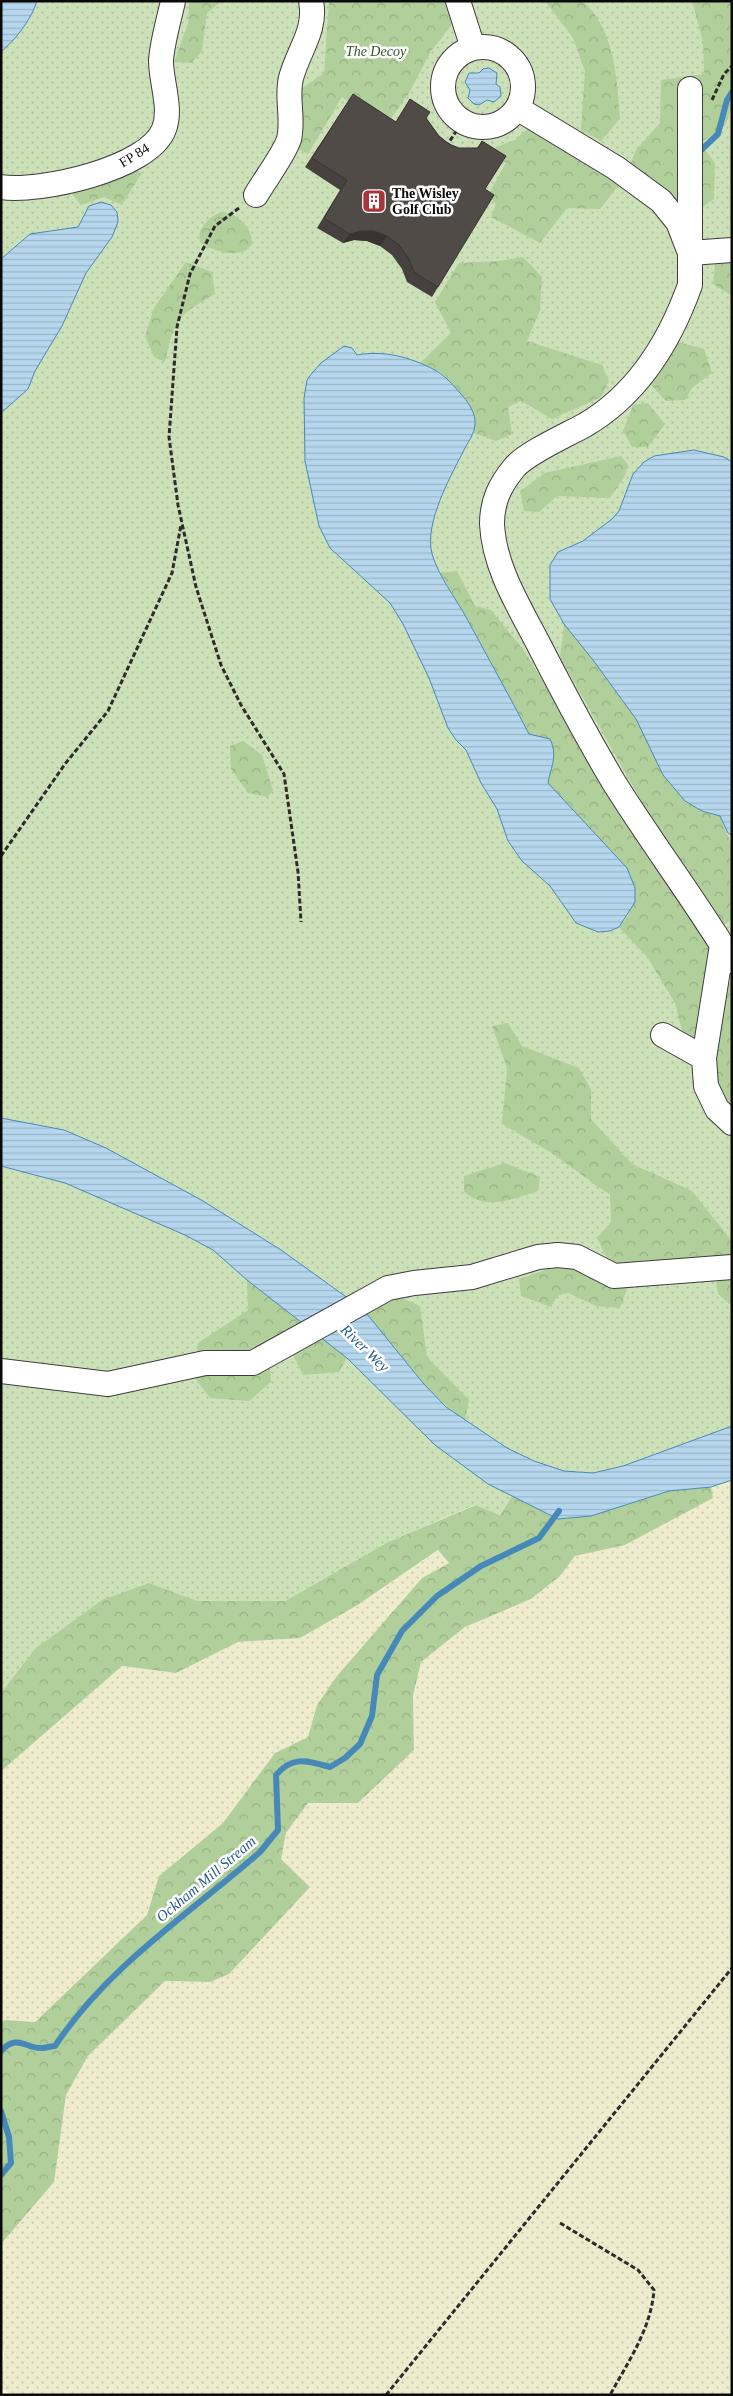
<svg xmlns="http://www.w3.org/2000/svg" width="733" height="2396" font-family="Georgia,serif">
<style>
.farmland{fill:url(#farmland-dots)}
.grass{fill:url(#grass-dots)}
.forest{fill:url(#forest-crowns)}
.water{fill:url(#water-rules);stroke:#4689b9}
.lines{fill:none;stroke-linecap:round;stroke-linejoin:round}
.stream{stroke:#4689b9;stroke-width:6}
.minor-casing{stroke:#3d3d3d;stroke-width:26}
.path{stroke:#2c2c2c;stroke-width:3;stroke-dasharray:5 2.5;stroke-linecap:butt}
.minor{stroke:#fff;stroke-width:24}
.wall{fill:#46403e}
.shaded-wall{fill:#393432}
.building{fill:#514b48;stroke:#393432}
.labels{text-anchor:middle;stroke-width:5;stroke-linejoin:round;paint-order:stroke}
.park-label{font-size:14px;font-style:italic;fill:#2e5724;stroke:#fff}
.street-label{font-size:14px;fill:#0a0a0a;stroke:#fff}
.poi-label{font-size:14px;font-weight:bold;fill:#0a0a0a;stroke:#fff;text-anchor:start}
.water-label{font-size:15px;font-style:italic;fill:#265b89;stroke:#fff}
</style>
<defs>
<pattern id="farmland-dots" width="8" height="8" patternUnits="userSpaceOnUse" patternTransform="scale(1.25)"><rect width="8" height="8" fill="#eeeccd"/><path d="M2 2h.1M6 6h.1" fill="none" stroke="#cbc9af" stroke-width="1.8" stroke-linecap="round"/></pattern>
<pattern id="grass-dots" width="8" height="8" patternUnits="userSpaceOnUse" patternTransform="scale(1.25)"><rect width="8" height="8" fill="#cde1b9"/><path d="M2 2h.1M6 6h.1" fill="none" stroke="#afc09e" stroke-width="1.8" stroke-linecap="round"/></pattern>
<pattern id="forest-crowns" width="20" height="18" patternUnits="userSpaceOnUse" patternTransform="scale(1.25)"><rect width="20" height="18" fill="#b1cf9a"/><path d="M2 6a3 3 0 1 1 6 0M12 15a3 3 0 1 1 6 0" fill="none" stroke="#97b083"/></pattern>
<pattern id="water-rules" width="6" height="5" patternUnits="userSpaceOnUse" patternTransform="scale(1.25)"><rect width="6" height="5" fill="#b5d6ec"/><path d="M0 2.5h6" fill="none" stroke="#9ab6c9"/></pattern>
</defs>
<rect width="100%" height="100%" fill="#fcf9ea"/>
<path class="farmland" d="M732 1480V2395H12L1 2388 4 2353 1 2342V2244L53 2182 66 2095 88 2056 165 1981 210 1982 310 1887 281 1859 286 1833 308 1803H358L414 1750 413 1696 421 1662 465 1627 531 1599 560 1576 574 1556 625 1545 712 1498 711 1487Z
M439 1550 449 1563 422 1578 317 1705 308 1737 275 1753 223 1823 159 1876 147 1915 35 2022 6 2020 1 2022V1771L122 1666 176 1673 238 1642 300 1638 356 1606Z"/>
<path class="grass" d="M1 1H732V1426L622 1466 593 1473 564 1471 534 1461 500 1515 475 1505 388 1542 285 1601H197L1 1771Z"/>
<path class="forest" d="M189 1H222L207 13 202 51 191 63 174 62 188 24Z
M329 1H451L455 21 431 51 409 93 386 126 342 97 308 154 294 147 295 93 324 73Z
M545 1H583C615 30 617 79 620 119L601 141 581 130 585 71 573 38Z
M692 1H732V107L725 126 700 143 715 163 714 199 693 214 627 173 636 150 660 123 661 80 704 74 703 42Z
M531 126 622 181 600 209 567 208 540 243 491 217 496 204 488 195 506 163 494 155 496 147 515 140Z
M136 168 141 174 122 205 104 197 81 205 69 190Z
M221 212C236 212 253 228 252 244 242 260 213 252 200 242 196 229 210 216 221 212Z
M732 256V296L713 284 715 265 723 257Z
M523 257 542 277 540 310 527 341 602 365 609 381 601 397 552 419 521 401 508 407 512 434 496 441 474 433V414L467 402 443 373 420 363 451 333 435 302 459 263 500 261Z
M186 262 212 272 215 294C177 316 175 319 165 362L154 357 145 336 154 308Z
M675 341 704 349 712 373 692 388 685 400 666 401 650 384Z
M648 403 665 424 648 447H632L623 431 633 405Z
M621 456 628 465 624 477 610 498 557 496 539 512 524 511 520 491 545 473Z
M457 571 475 606 491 610 523 649 584 748 716 946 697 1046 685 1043 675 1003 647 957 619 927 628 916 635 888 627 868 548 783C551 766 558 756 549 739L529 734 466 616 440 573Z
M564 624 593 660 636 719 649 743 702 811 720 816 732 846V919L724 925 652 820 560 657Z
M243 741 262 755 273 790 268 797 248 793 231 769 230 746Z
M732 982V1111L719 1097 711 1065 723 986Z
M508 1023 522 1046 579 1068 591 1089V1119L632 1164 692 1191 732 1241V1262L623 1272 606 1256 597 1238 611 1222 610 1195 550 1152 502 1124 507 1068 492 1026Z
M505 1163 540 1177 538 1191C513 1199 485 1212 464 1191V1176Z
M563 1264 594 1272 627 1289 620 1308 596 1306 568 1293 557 1296 551 1307 521 1296 519 1279Z
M732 1276V1306L718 1294 716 1280Z
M247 1280 347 1358 339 1372 303 1375 295 1359 290 1335 269 1347 271 1382 249 1401 210 1398 194 1377 198 1343 248 1310Z
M395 1295 420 1306 427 1357 469 1400 465 1420C424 1391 394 1348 363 1309Z
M711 1487 713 1498 625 1545 575 1556 560 1576 531 1599 465 1627 421 1662 413 1696 414 1750 358 1803H308L286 1833 281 1859 310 1887 229 1974 210 1982 165 1981 88 2056 66 2095 54 2182 1 2244V2022L6 2020 35 2022 147 1915 159 1876 223 1823 275 1753 308 1737 317 1705 337 1676 422 1578 449 1563 438 1550 356 1606 300 1638 238 1642 176 1673 122 1666 1 1771V1693L36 1648 102 1600 149 1583 197 1601H285L388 1542 476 1505 500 1515 512 1496 558 1519 591 1516 669 1491Z"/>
<path class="water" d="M1 1H37C31 20 16 39 1 52Z
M489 68 497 73 496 84 500 87 501 96 494 102 487 100 479 105 474 104 468 98 470 90 465 82 469 73H479L483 69Z
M101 202 111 205 117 212 118 222 112 237 86 273 62 326 35 371 28 389 1 413V259L30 234 78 227 89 206Z
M344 346 352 348 357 355C384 350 409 357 433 369 445 375 452 384 461 394 467 401 474 410 475 420 476 431 470 439 465 448 451 476 424 522 432 554 439 577 455 597 466 617 487 656 509 695 529 734L550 739C558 756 551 766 548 783L627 868 635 888V902L619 927 610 931 598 932 576 923 550 886 522 861 508 841 497 809 481 783 466 750 456 740 448 728 429 678 403 624 390 603 330 548 319 526 305 461 304 398 307 380 313 372 321 363Z
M694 450 724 457 732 462V835L728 833 720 816 702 811 685 801 663 775 636 719 593 660 564 624 550 599V565L558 552 583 541 612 519 619 511 633 474 644 462 654 456Z
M1 1118 64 1130 106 1148 203 1201 281 1250 363 1309 423 1383 446 1407 507 1448 534 1461 564 1471 593 1473 623 1466 732 1426V1480L711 1487 669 1491 591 1516 558 1519 488 1484 435 1445 347 1358 247 1280 213 1250 185 1235 65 1183 1 1166Z"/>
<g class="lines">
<path class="stream" d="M699 152 718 134 727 100 732 92
M1 2051C17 2033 26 2049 42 2048 46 2048 51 2046 55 2046 108 1966 189 1914 260 1852L278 1830 276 1775C293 1755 307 1761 330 1767L345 1758 360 1744 372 1716 377 1675 402 1631 437 1596 481 1566 539 1538 559 1511
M1 2111 9 2137 11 2163 1 2175"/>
<g class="minor-casing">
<path id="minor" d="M458 1 473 48
M443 87a40 40 0 1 1 80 0a40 40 0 1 1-80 0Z
M690 89V285C670 341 638 394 585 425 567 435 526 453 514 468 500 485 492 501 492 524 494 568 520 608 540 647 563 692 587 737 613 781 651 842 695 900 732 961
M517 108 616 168 661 201 678 222 690 253 732 250
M1 187C39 193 149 169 164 129 172 109 161 82 161 61 162 42 169 20 173 1
M256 195C264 181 285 153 289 139 294 119 286 98 291 78 298 51 317 30 311 1
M722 945 704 1058 706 1086 717 1109 732 1123
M663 1035 704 1058
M1 1371 108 1384 205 1363H253L388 1288 414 1283 472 1277 538 1257 558 1255 577 1257 614 1276 732 1267"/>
</g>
<path class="path" d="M712 100 724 74 732 66
M446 147 462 122
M239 208 215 226 190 274 177 327 169 437 178 505 196 587 221 665 241 705 284 774 298 872 301 922
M1 856 65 764 108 711 172 573 181 525
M560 2223 638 2270 654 2290C651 2329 628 2362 610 2395
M386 2395 732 1968"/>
<use href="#minor" class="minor"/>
</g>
<path class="wall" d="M353 94 396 122 410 99 426 118 439 136 449 144 459 148H477L482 141 485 189 438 287 432 297 407 282 402 269 392 255 380 246 367 241 354 240 343 243 317 228 340 190 305 167Z"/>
<path class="shaded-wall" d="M360 231H374L387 236 380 246 367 241 354 240 343 243 350 234Z"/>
<path class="building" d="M353 94 396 122 410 99 430 112 426 118 439 136 449 144 459 148H478L482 141 506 156 485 189 494 195 438 287 414 272 409 259 399 245 387 236 374 231H360L350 234 324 218 347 180 312 158Z"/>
<defs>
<g id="building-square" transform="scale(1.25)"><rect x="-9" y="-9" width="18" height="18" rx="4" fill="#a53639" stroke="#fff"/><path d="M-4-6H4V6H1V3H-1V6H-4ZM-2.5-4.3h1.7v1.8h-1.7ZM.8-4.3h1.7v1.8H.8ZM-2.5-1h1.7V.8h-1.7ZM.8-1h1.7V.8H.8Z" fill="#fff"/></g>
</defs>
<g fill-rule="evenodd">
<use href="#building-square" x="374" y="201"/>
</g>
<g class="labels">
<g class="park-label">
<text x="376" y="56">The Decoy</text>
</g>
<g class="street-label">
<text transform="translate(134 155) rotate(-32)" y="5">FP 84</text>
</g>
<g class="poi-label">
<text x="392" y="198">The Wisley<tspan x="392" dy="16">Golf Club</tspan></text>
</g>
<g class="water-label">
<text transform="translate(365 1348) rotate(44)" y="5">River Wey</text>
<text transform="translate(206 1879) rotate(-40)" y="5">Ockham Mill Stream</text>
</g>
</g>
<rect width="733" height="2396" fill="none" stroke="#0a0a0a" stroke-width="5"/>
</svg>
